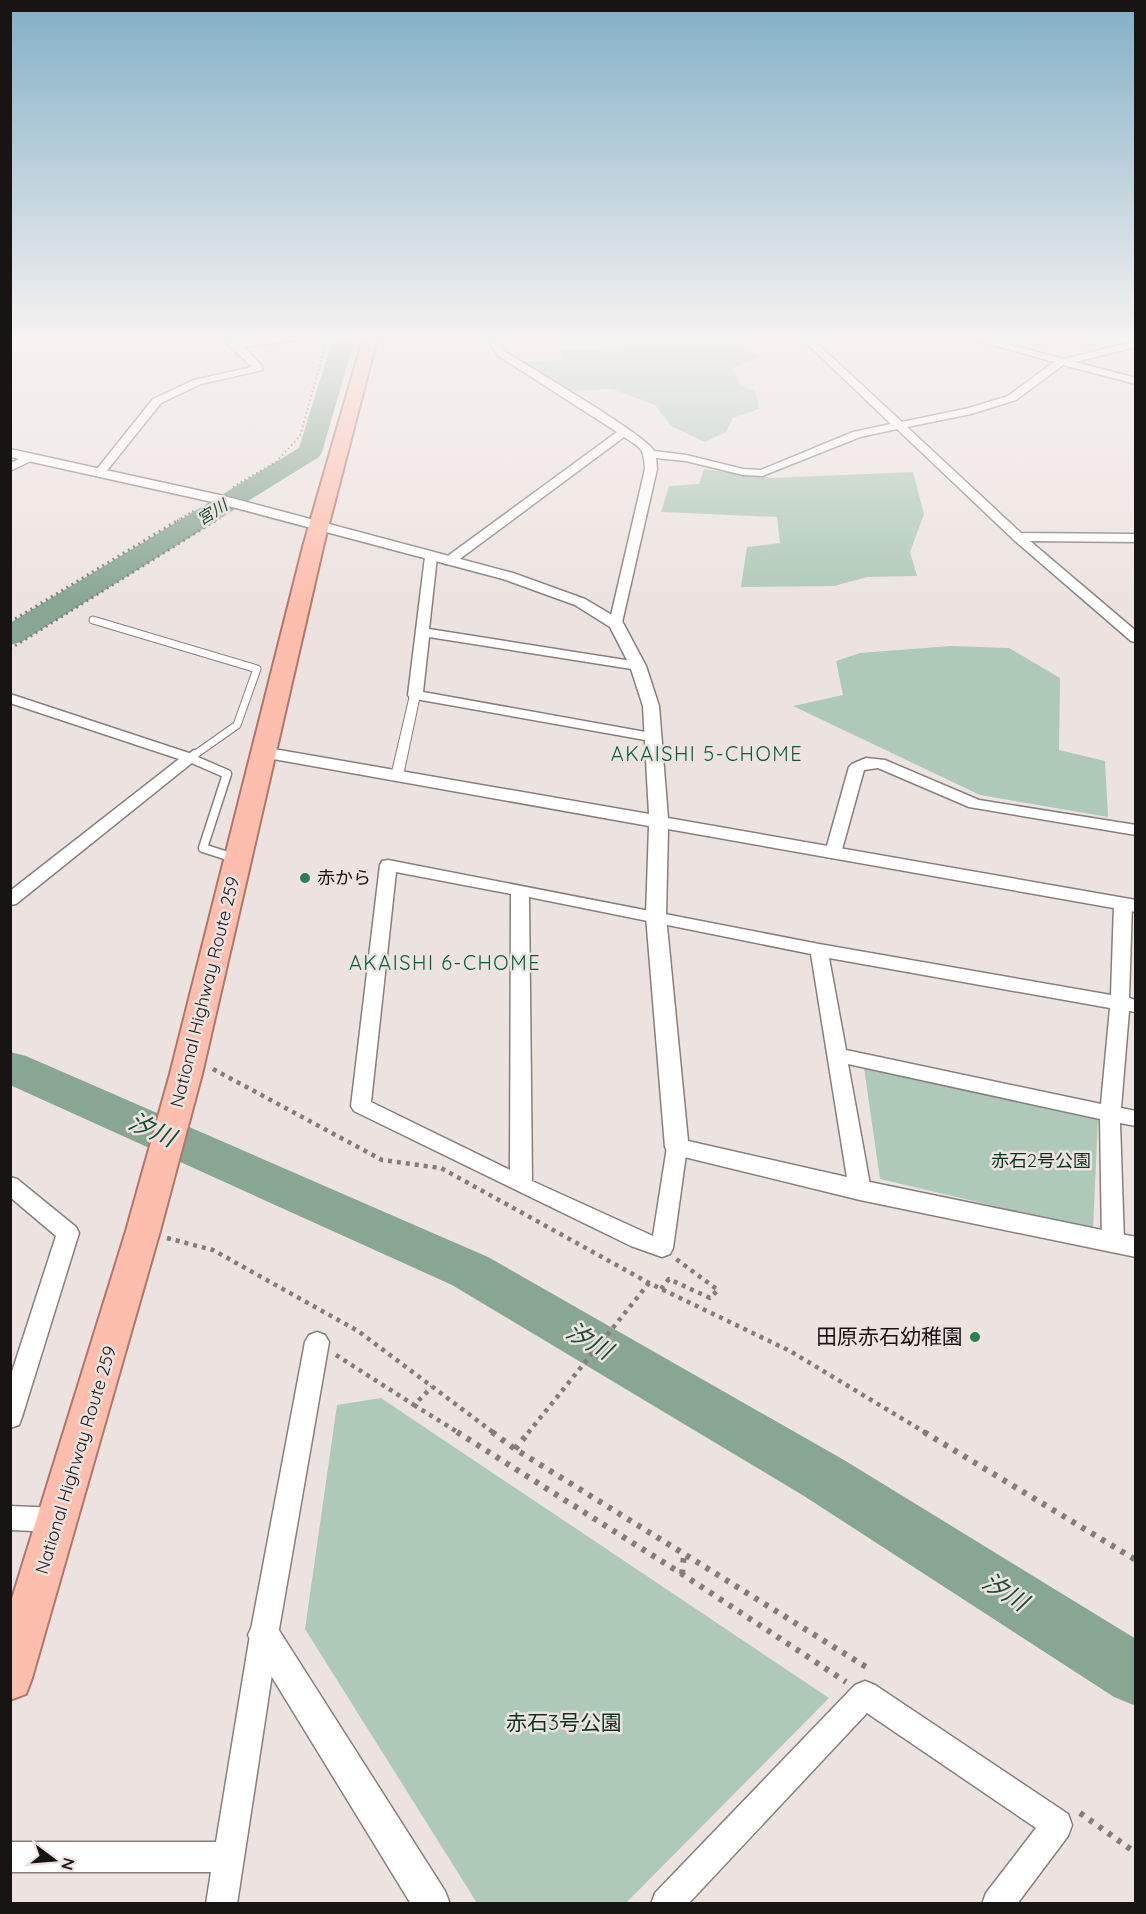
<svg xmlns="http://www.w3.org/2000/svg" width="1146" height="1914" font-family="Quicksand,'Noto Sans JP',sans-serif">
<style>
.green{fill:#aec9b7}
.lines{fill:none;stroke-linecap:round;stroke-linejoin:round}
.river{fill:#87a792;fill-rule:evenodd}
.service-far1-casing{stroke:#877f7d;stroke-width:9}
.service-casing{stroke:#877f7d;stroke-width:11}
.pedestrian-casing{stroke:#877f7d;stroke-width:2}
.minor-casing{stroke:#877f7d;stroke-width:3}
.tertiary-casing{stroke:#877f7d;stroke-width:3}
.trunk-casing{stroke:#ad776b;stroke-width:4}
.path-far3{stroke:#827c7a;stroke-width:2;stroke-dasharray:1.5 3;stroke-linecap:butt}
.path-far2{stroke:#827c7a;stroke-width:3;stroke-dasharray:2 4;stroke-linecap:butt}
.path-far1{stroke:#827c7a;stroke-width:4.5;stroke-dasharray:4 5;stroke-linecap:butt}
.path{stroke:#827c7a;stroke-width:6;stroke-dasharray:4.5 7;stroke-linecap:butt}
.service-far1{stroke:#fff;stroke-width:7}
.service{stroke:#fff;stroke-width:8}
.pedestrian{fill:#fff;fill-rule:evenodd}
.minor{fill:#fff;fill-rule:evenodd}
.tertiary{fill:#fff;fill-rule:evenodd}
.trunk{fill:#febeae;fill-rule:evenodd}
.poi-dot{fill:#2a7f52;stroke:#ece3e0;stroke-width:2}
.labels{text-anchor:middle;stroke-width:5;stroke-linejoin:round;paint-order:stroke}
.far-water-label{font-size:16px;font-style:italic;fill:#184e31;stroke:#ece3e0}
.poi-label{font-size:18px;fill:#181414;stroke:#ece3e0;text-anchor:start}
.street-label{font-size:18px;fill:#181414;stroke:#ece3e0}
.park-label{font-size:18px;fill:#09331d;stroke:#ece3e0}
.neighbourhood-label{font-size:20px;letter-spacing:1.5px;fill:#085f37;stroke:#ece3e0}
.near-poi-label{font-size:21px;fill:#181414;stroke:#ece3e0;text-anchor:end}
.near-park-label{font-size:21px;fill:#09331d;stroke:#ece3e0}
.near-water-label{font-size:24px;font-style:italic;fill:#184e31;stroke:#ece3e0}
</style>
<rect width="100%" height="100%" fill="#ece3e0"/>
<path class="green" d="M718 345 749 348 759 358 732 368 740 385 756 392 759 409 733 418 726 432 705 442 671 426 655 405 612 389 570 391 523 362 562 360 560 350Z
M704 469 772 478 913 472 924 514 910 552 917 576 867 577 834 586 741 587 747 547 780 543 777 517 661 512 669 486 699 484Z
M951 646 1009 648 1060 678 1059 750 1105 761 1108 817 980 795 793 706 843 695 836 661 860 653Z
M864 1068 1098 1119 1093 1229 880 1179Z
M381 1398 829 1698 626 1903H477L305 1629 337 1405Z"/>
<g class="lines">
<path class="river" d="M334 335H356L322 452 319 457 21 642 10 645V623L299 448Z
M10 1052 26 1056 488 1257 844 1460 1136 1639V1706L1114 1697 804 1496 452 1285 10 1085Z"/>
<g class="service-far1-casing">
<path id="service-far1" d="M93 620 257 669 237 725 193 756"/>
</g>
<g class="service-casing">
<path id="service" d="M190 758 195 754
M190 758 227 774 203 848 237 859"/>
</g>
<g class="pedestrian-casing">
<path id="pedestrian" d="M415 692 420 695 403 776 397 779 391 776 410 695Z"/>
</g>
<g class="minor-casing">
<path id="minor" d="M218 335H229L239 342 287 335H387L382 338H306L244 347 262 366V370L201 384 161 403 105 473H97V469L153 399 194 380 252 367Z
M486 335H496L504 351C529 367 646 435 654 451L686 455 743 469 761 470 853 432 891 424 798 335H808L902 422 969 408 1008 396 1054 362 957 335H973L1064 359 1136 341V347L1075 362 1136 378V384L1063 365 1016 400 971 414 907 427 1021 533 1136 534V542L1030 541 1136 631V642L1131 641 1014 540 897 429 860 437 762 476 743 475 686 461 656 458 657 469 621 627H611L609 624 645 469C644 448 641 448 624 437L453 564H445L443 561 445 558 617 432 497 355Z
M31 454 35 455V459L10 471V463Z
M431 553 437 557 429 629 638 662 645 666 638 670 429 637 423 692 651 733 656 734 658 737 656 740 651 741 410 698 408 695 425 557Z
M10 694 195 755 198 758 16 904 10 905V891L179 759 10 703Z
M866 758 885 760 979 800 1136 825V835L969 807 878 768 864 770 841 853 833 858 827 857 825 853 849 767 852 764Z
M388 860 819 944 1111 995 1114 904 1117 900H1129L1132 904 1129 998 1136 1000V1012L1129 1011 1121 1108 1136 1111V1126L1120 1123 1124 1242 1121 1248 1113 1251 1105 1248 1102 1242 1100 1119 848 1064 871 1190 867 1196 860 1198 853 1196 849 1190 811 954 529 897 532 1181 653 1236 667 1147 670 1142 677 1139 684 1142 687 1147 673 1248 670 1254 662 1257 631 1246 354 1111 351 1106 380 865 382 861ZM396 872 511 894 510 1170 371 1102ZM829 958 1110 1008 1101 1104 846 1050Z
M10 1177 17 1179 76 1227 79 1233 22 1417 19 1425 10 1428V1378L56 1236 10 1197Z
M317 1332 325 1335 329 1342 278 1635 237 1904H206L211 1872H10V1842H216L250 1635 305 1342 309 1335Z
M10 1506 58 1508 67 1511 71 1520 67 1529 58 1532 10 1530Z
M865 1681 875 1685 1068 1814 1072 1825 1068 1836 1017 1904H982L986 1893 1036 1828 867 1713 688 1904H651L655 1893 855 1685Z"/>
</g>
<g class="tertiary-casing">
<path id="tertiary" d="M10 449 224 496 513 573 585 599 622 621 646 666 659 706 668 818 1136 900V912L668 829 666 916 688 1141 860 1180 1136 1237V1257L860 1200 668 1153 665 1147 646 916 649 826 262 757 256 756 253 752 256 748 262 747 649 814 643 706 630 666 610 627 575 605 503 579 217 503 10 457Z
M264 1619 275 1624 445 1891 450 1904H411L253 1646 248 1635 253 1624Z"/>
</g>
<g class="trunk-casing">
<path id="trunk" d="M364 335H378L324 543 202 1074 160 1231 32 1678 26 1694 10 1700V1605L126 1231 170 1074 304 543Z"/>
</g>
<path class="path-far3" d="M233 487 276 462 300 436 325 347
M177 521 195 510
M215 521 223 516"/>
<path class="path-far2" d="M10 622 180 519
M10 649 218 519"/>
<path class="path-far1" d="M213 1069 382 1160 441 1168 649 1283 790 1351 926 1433
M167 1238 213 1250 358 1331 494 1433
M661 1289 669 1279 710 1298 718 1290 676 1259
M336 1355 414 1405 432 1387
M414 1405 459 1433
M528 1433 649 1283"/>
<path class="path" d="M457 1432 682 1574 846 1682
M492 1432 515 1449 871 1670
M924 1432 1136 1560
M515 1449 529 1432
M682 1574 684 1555
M1080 1813 1136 1853"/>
<use href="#service-far1" class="service-far1"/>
<use href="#service" class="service"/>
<use href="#pedestrian" class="pedestrian"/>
<use href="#minor" class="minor"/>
<use href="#tertiary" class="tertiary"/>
<use href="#trunk" class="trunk"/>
</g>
<linearGradient id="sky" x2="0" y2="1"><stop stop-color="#81afc6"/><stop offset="0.56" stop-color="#f6f2f1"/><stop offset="1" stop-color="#f6f2f1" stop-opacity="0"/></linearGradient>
<rect width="1146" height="603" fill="url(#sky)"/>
<g class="poi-dot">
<circle cx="305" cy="878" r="6"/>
<circle cx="975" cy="1337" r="6"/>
</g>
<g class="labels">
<g class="far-water-label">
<text transform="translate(212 512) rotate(-32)" y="6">宮川</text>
</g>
<g class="poi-label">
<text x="317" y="884">赤から</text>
</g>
<g class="street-label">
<text transform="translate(205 992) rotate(-76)" y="6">National Highway Route 259</text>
<text transform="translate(76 1460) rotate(-73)" y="6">National Highway Route 259</text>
</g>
<g class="park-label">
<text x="1041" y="1167">赤石2号公園</text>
</g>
<g class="neighbourhood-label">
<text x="707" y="761">AKAISHI 5-CHOME</text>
<text x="445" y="970">AKAISHI 6-CHOME</text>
</g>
<g class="near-poi-label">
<text x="963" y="1344">田原赤石幼稚園</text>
</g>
<g class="near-park-label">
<text x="564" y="1730">赤石3号公園</text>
</g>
<g class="near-water-label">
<text transform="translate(152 1130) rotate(24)" y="8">汐川</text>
<text transform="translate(589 1341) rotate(30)" y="8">汐川</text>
<text transform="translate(1005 1592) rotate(32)" y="8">汐川</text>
</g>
</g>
<rect width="1146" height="1914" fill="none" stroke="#181414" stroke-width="24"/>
<g transform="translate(54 1860) rotate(106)" stroke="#ece3e0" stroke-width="4.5" paint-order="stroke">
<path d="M0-4.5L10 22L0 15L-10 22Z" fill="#181414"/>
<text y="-9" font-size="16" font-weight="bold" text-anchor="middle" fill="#181414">N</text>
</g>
</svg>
